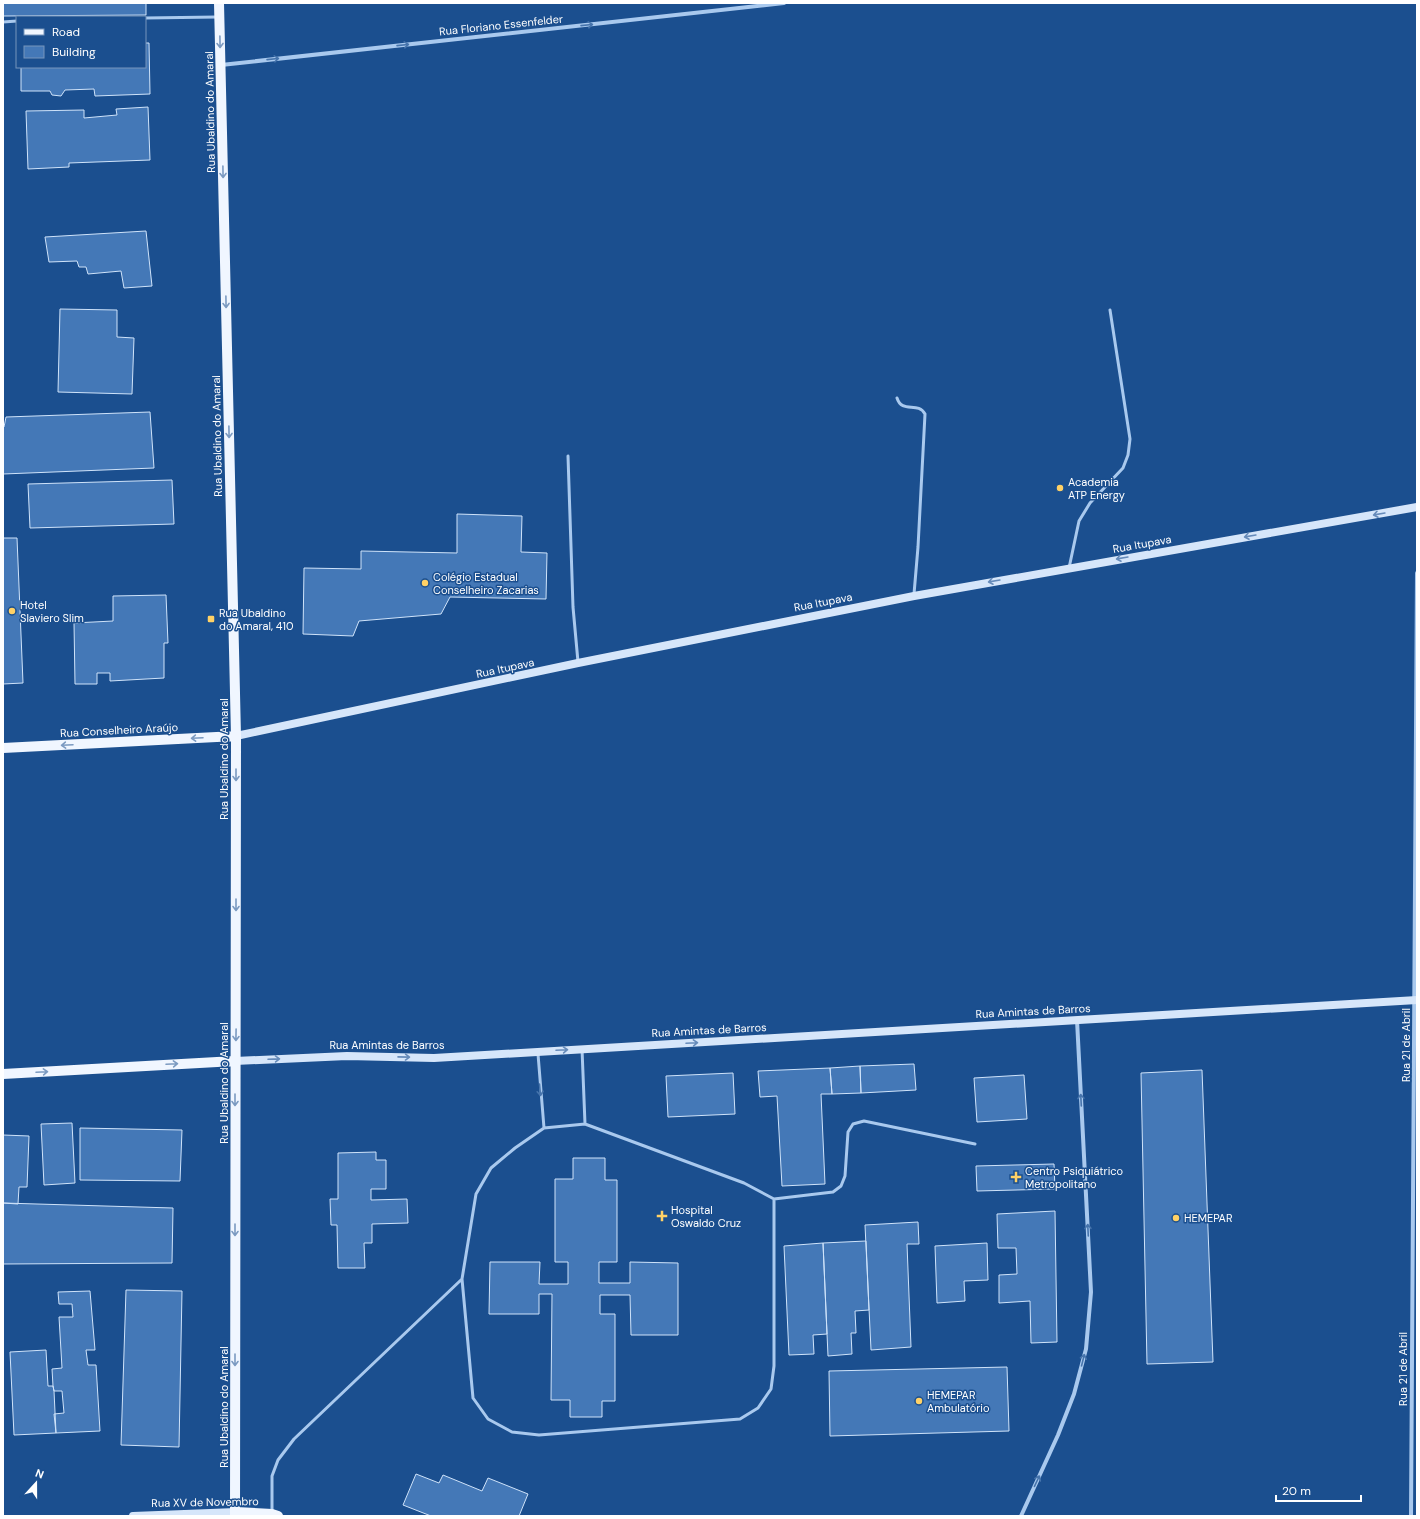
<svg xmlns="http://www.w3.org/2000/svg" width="1420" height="1519" font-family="'DM Sans',sans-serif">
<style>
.building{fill:#4478b7;stroke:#cfe3fa}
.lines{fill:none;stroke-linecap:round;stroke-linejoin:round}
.service{stroke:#a9c9ee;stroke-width:3}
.minor{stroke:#a9c9ee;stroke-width:4}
.secondary{stroke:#d6e6fa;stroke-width:8}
.primary{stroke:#f0f6ff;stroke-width:10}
.oneway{stroke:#4674ac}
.oneway2{stroke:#7b9ac1}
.oneway3{stroke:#668bba}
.poi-dot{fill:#ffd166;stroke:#1b4f8f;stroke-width:1.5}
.labels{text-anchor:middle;stroke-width:3;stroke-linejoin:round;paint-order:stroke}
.street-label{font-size:11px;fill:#fff;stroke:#1b4f8f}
.poi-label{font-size:11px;fill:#fff;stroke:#1b4f8f;text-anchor:start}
</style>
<rect width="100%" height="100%" fill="#1b4f8f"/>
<path class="building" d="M3 3H146V15L3 16Z
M145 43H149L150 94 95 96 94 89 65 90 61 96 52 95 50 91H21V67H145Z
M148 107 150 160 69 163V167L28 169 26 111 84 110V118L117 115 116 109Z
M146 231 152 286 124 288 121 271 88 274 86 267H79L77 261 49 262 45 237Z
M60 309 117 310V337L134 338 132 394 58 392Z
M150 412 154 468 3 474V427H4L6 417Z
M172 480 174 524 30 528 28 484Z
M457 514 522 516 521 552 547 553 546 599 450 597 441 614 359 621 353 636 303 634 304 568 361 569V551L457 553Z
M3 538H17L23 683 3 684Z
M166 595 168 643H164V678L110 681V673H97V684H75L74 623 113 621V596Z
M914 1064 916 1090 861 1093 860 1066Z
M860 1066 861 1093 832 1094 830 1068Z
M830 1068 832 1094H821L825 1184 782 1186 777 1096 760 1097 758 1071Z
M1202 1070 1213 1362 1147 1364 1141 1073Z
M733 1073 735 1114 668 1117 666 1076Z
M1024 1075 1027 1119 977 1122 974 1078Z
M72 1123 75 1183 44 1185 41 1124Z
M80 1128 182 1130 180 1181 80 1180Z
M3 1135 29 1136 27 1187H19L18 1204 3 1203Z
M376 1152V1160H386V1189H371V1200L407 1199 408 1223 372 1224V1243H364L365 1268H338L337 1225H331L330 1199H338V1153Z
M573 1158H605V1180H617V1262H599V1283H630V1262L678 1263V1335H631L630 1295H600V1314H615V1401H602V1417H570V1400H551L552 1294H539V1314H489L490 1262H540L539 1284H568V1262H555V1179H573Z
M1054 1164 1055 1189 977 1191 976 1166Z
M3 1203 173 1208 172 1263 3 1264Z
M1055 1211 1057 1342 1031 1343 1030 1301 999 1303V1275L1017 1274 1016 1248H998L997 1214Z
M918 1222 919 1244H907L911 1347 871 1350 865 1225Z
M866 1241 869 1310 855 1311 856 1333H851L852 1354 828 1356 823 1243Z
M823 1243 827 1334 813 1335 814 1354 789 1355 784 1246Z
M987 1243 988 1280 964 1281 965 1301 937 1303 935 1246Z
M126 1290 182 1291 179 1447 121 1445Z
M90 1291 95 1350H86L88 1365H96L100 1431 56 1433 54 1414 64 1413 62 1391H54L53 1386 52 1369 62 1368 59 1317H73L72 1304H59L58 1292Z
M46 1350 48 1386H53L54 1391 56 1433 14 1435 10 1352Z
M1007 1367 1009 1431 830 1436 829 1371Z
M416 1474 439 1483 443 1475 482 1491 488 1478 528 1494 519 1516H431L403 1505Z"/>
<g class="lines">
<path class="service" d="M145 18 217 17
M3 22 17 21
M897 398C902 414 918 401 925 414L918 547 914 594
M568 456 573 607 578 662
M1069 568 1079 521 1090 503 1123 468 1128 455 1130 439 1110 310
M582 1049 585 1124
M538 1054 544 1128
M462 1279 473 1398 488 1419 512 1432 539 1435 740 1419 758 1408 771 1389 774 1366V1199
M272 1512V1476L278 1460 294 1439 462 1279 476 1194 491 1168 515 1148 544 1128 585 1124 744 1183 774 1199 833 1192 841 1186 845 1176 848 1132 853 1124 864 1121 975 1144"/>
<path class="minor" d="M221 65 784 3
M1021 1516 1058 1435 1074 1394 1086 1349 1091 1292 1077 1020
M1411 1516 1417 573"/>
<path class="secondary" d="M236 736 578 663 914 596 1417 507
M235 1061 347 1056 434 1058 1417 1000
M133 1516 236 1512"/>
<path class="primary" d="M219 3 236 736 235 1516
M3 748 236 736
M3 1074 235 1061
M236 1512 272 1514 278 1516"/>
</g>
<defs><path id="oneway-shaft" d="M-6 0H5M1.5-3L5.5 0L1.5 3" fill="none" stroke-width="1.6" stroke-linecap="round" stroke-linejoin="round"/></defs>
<g class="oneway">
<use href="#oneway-shaft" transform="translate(587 25) rotate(-6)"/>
<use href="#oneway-shaft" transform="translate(403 45) rotate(-6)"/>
<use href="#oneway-shaft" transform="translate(273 59) rotate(-6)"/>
<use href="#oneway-shaft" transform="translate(540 1090) rotate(85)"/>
<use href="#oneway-shaft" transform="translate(1081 1100) rotate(-93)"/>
<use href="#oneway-shaft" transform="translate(1088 1230) rotate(-93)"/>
<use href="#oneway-shaft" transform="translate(1083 1360) rotate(-76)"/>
<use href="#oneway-shaft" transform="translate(1037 1481) rotate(-65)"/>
</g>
<g class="oneway2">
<use href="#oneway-shaft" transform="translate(220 42) rotate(89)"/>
<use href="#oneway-shaft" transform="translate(223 172) rotate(89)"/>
<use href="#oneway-shaft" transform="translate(226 302) rotate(89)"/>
<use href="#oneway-shaft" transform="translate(229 432) rotate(89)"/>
<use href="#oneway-shaft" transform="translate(197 738) rotate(177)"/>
<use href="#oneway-shaft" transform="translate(67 745) rotate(177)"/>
<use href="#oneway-shaft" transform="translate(236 775) rotate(90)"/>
<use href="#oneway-shaft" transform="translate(236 905) rotate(90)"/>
<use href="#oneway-shaft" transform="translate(236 1035) rotate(91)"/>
<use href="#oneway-shaft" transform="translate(172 1064) rotate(-3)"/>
<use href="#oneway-shaft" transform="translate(42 1072) rotate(-3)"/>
<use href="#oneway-shaft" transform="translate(235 1100) rotate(90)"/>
<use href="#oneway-shaft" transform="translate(235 1230) rotate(90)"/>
<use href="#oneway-shaft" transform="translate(235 1360) rotate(90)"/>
</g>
<g class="oneway3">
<use href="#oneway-shaft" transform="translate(1379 514) rotate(170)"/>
<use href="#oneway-shaft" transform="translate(1250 536) rotate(170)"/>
<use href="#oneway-shaft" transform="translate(1122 558) rotate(170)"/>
<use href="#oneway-shaft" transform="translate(994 581) rotate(170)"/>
<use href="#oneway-shaft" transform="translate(692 1043) rotate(-3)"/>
<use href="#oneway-shaft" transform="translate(562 1050) rotate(-3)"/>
<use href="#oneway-shaft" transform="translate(404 1057) rotate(1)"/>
<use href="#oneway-shaft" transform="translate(274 1059) rotate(-2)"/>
</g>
<g class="poi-dot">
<circle cx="1060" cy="488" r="4"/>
<circle cx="425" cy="583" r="4"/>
<circle cx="12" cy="611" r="4"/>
<rect x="207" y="615" width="8" height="8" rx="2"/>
<path d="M1014 1171h4v4h4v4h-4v4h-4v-4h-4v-4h4z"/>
<path d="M660 1210h4v4h4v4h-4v4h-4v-4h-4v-4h4z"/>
<circle cx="1176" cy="1218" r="4"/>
<circle cx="919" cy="1401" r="4"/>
</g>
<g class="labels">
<g class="street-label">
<text transform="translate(501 25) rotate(-6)" y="4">Rua Floriano Essenfelder</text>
<text transform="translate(210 112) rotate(-91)" y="4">Rua Ubaldino do Amaral</text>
<text transform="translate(217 436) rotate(-91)" y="4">Rua Ubaldino do Amaral</text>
<text transform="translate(1142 544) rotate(-10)" y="4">Rua Itupava</text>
<text transform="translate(823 602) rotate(-11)" y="4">Rua Itupava</text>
<text transform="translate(505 668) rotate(-12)" y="4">Rua Itupava</text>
<text transform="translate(119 730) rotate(-3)" y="4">Rua Conselheiro Araújo</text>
<text transform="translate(224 759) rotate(-90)" y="4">Rua Ubaldino do Amaral</text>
<text transform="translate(1033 1011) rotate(-3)" y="4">Rua Amintas de Barros</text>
<text transform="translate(709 1030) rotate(-3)" y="4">Rua Amintas de Barros</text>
<text x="387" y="1049">Rua Amintas de Barros</text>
<text transform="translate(1406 1045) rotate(-90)" y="4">Rua 21 de Abril</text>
<text transform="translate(224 1083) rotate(-90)" y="4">Rua Ubaldino do Amaral</text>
<text transform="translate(1403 1369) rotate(-90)" y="4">Rua 21 de Abril</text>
<text transform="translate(224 1407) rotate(-90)" y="4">Rua Ubaldino do Amaral</text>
<text transform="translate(205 1502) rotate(-1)" y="4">Rua XV de Novembro</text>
</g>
<g class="poi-label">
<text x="1068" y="486">Academia<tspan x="1068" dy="13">ATP Energy</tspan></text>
<text x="433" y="581">Colégio Estadual<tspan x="433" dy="13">Conselheiro Zacarias</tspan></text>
<text x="20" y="609">Hotel<tspan x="20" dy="13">Slaviero Slim</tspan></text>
<text x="219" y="617">Rua Ubaldino<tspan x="219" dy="13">do Amaral, 410</tspan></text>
<text x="1025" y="1175">Centro Psiquiátrico<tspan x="1025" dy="13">Metropolitano</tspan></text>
<text x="671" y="1214">Hospital<tspan x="671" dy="13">Oswaldo Cruz</tspan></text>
<text x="1184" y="1222">HEMEPAR</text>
<text x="927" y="1399">HEMEPAR<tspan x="927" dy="13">Ambulatório</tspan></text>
</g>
</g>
<rect width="1420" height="1519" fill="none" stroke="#ffffff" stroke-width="8"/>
<rect x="16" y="16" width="130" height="52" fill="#1b4f8f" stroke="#7695bc"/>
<rect x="24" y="29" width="20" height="6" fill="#f0f6ff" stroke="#7695bc"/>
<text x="52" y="36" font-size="12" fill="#ffffff">Road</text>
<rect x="24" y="46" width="20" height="12" fill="#4478b7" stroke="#7695bc"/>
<text x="52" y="56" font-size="12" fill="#ffffff">Building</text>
<g transform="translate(36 1483) rotate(21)" stroke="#1b4f8f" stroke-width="3" paint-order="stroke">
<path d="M0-3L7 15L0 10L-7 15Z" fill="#ffffff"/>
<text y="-6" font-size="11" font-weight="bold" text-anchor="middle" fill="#ffffff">N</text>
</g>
<path d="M1276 1495v6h85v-6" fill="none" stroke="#ffffff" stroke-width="2"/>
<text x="1282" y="1495" font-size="12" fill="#ffffff" stroke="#1b4f8f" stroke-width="3" paint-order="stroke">20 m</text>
</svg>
